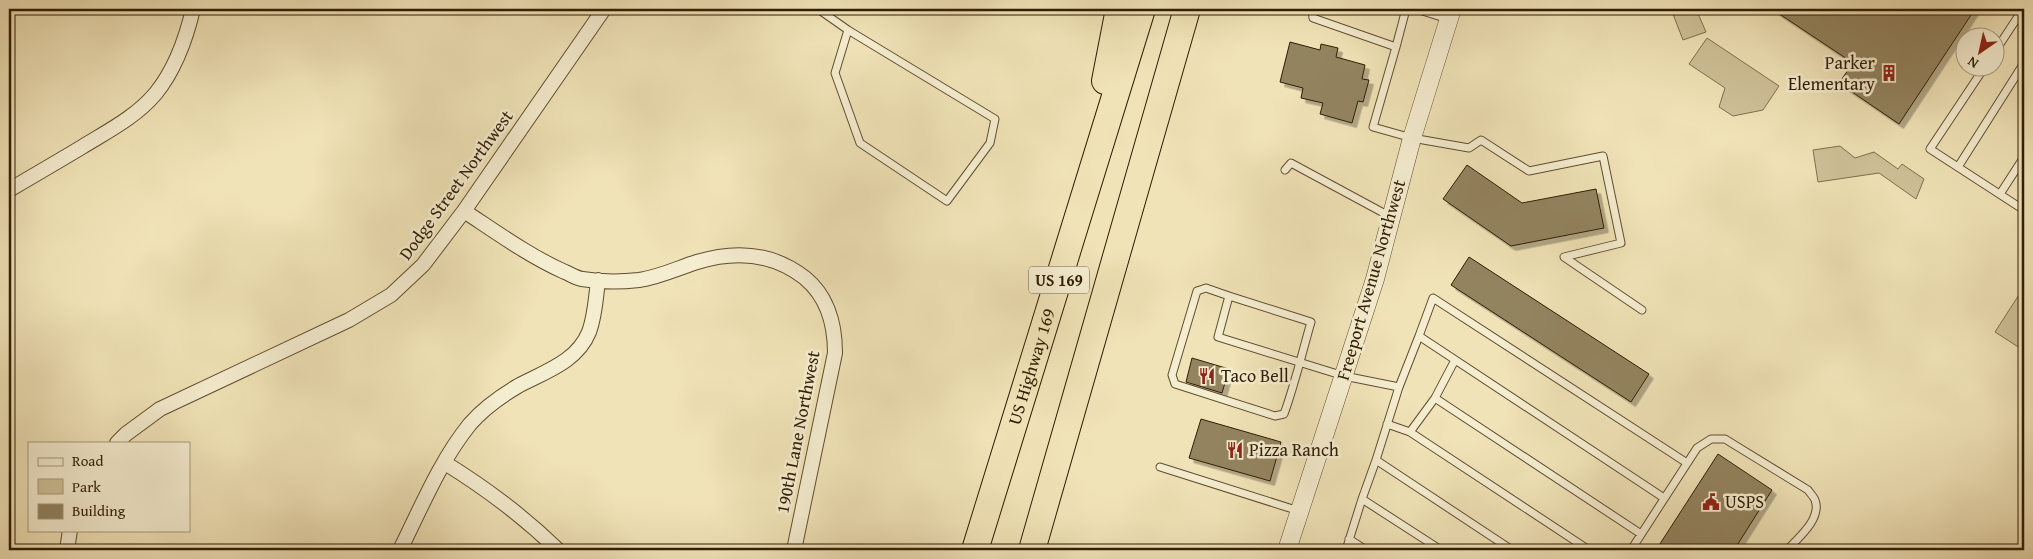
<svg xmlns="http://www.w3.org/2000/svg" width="2033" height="559" font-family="'Gentium Book Plus',serif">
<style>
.green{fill:#cfc198;stroke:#7f6f4e}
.building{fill:#938461;stroke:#2f1d03;filter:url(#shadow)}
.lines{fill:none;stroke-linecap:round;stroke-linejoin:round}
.service-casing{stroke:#5f4e30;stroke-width:9}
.minor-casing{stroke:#5f4e30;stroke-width:16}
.tertiary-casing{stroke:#5f4e30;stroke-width:19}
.motorway-casing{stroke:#2f1d03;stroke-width:28}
.service{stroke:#f5edd0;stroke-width:7}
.minor{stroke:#f5edd0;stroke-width:14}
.tertiary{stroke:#f5edd0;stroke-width:18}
.motorway{stroke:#f0e3b7;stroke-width:26}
.labels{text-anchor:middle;stroke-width:5;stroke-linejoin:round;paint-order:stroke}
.shield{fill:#f5edd0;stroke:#6a5b40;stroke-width:1}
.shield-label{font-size:16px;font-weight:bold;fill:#2f1d03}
.poi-label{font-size:18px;fill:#2f1d03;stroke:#f5edd0;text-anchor:start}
.street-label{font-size:18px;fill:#2f1d03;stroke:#f5edd0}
</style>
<defs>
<filter id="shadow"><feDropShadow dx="4.5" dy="4.5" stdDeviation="0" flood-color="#0004"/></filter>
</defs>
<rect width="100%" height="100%" fill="#f0e3b7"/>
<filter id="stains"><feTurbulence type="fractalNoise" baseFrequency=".004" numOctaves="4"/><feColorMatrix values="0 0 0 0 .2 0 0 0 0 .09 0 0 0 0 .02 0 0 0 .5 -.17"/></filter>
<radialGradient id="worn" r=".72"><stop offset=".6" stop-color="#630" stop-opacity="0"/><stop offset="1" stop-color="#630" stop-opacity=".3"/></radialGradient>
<path class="green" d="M1671 9H1696L1706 32 1683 40Z
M1707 38 1779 86 1763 110 1733 116 1719 107 1725 88 1689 64Z
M1840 146 1855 158 1874 152 1898 169 1902 164 1924 179 1916 199 1879 173 1818 182 1813 150Z
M2024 287V348L2023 350 1995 332Z"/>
<path class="building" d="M1772 9H1975L1899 124 1839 83 1853 63Z
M1290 42 1320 50 1321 44 1338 48 1336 57 1365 65 1362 79 1369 80 1363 102 1358 101 1352 123 1320 114 1323 103 1301 98 1303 88 1280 82Z
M1467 165 1522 203 1596 189 1604 228 1511 246 1443 199Z
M1469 257 1649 374 1631 402 1451 285Z
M1192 358 1229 369 1222 393 1186 382Z
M1201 419 1281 442 1270 481 1189 458Z
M1718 454 1772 490 1734 550H1656Z"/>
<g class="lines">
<g class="service-casing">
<path id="service" d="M818 9 848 30 995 119 990 143 947 201 860 143 835 73 848 30
M1312 9 1313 18 1396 47 1406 9
M1416 9 1448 19
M1396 47 1373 127 1412 138 1469 148 1481 140 1529 171 1603 156 1621 243 1564 257 1642 310
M1996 50 2023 9
M1984 68 1930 149 2024 210
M1958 167 2024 63
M1285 170 1291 163 1391 217
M2000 194 2024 157
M1229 296 1206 288 1197 291 1172 375 1175 384 1275 416 1284 414C1295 384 1302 353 1311 322L1229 296 1218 337 1344 376 1399 387 1419 336 1664 498
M1419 336 1433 298 1687 463
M1455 360 1435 398 1641 534
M1399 387 1376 460 1512 550
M1435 398 1410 432 1589 550
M1387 424 1410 432
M1376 460 1362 499 1441 550
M1160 467 1299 511
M1349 539 1366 550
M1346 550 1362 499
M1631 550 1697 448 1711 439H1725L1808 490C1810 493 1814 497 1815 500 1822 519 1798 538 1787 550"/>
</g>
<g class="minor-casing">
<path id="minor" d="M9 190C33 176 57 162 82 147 108 131 136 117 156 93 176 68 186 39 193 9
M464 211C496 232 529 256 565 272 570 274 576 278 582 279 600 282 621 282 639 280 659 277 678 268 697 262 736 250 773 253 805 278 828 297 835 325 835 353L794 550
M117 443 126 434 160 409 349 320 391 295 423 265 464 211 604 9
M445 463C487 489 522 515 558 550
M67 550 70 530
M400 550C421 508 440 461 470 424 483 409 501 396 518 386 544 372 577 362 589 332 595 316 596 297 598 280"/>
</g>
<g class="tertiary-casing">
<path id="tertiary" d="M1287 550 1375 279 1412 138 1452 9"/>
</g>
<g class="motorway-casing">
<g id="motorway">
<path d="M1105 81 1119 9"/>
<path id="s1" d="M975 550 1142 9"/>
<path d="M1032 550 1187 9"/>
</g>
</g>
<use href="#service" class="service"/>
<use href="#minor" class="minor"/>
<use href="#tertiary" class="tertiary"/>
<use href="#motorway" class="motorway"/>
</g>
<defs>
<g id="building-bare" transform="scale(1.35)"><path d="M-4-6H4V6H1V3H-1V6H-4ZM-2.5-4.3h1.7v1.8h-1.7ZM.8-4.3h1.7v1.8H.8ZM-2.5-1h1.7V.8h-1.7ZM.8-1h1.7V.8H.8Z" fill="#8f2418" stroke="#f5edd0" stroke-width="2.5" paint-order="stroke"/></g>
<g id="restaurant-bare" transform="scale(1.35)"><path d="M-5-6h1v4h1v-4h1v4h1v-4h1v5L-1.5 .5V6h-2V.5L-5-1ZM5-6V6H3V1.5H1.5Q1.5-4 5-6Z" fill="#8f2418" stroke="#f5edd0" stroke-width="2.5" paint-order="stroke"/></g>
<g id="civic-bare" transform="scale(1.35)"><path d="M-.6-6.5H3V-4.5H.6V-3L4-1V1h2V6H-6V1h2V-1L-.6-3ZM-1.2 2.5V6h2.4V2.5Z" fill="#8f2418" stroke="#f5edd0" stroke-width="2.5" paint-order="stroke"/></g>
</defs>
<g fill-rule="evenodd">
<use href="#building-bare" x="1889" y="73"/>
<use href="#restaurant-bare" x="1207" y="376"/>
<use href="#restaurant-bare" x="1235" y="450"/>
<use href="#civic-bare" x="1711" y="502"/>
</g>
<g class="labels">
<rect class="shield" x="1029" y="266.5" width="60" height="27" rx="4"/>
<g class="shield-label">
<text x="1059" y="286">US 169</text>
</g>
<g class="poi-label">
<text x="1875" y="69" text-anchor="end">Parker<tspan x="1875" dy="21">Elementary</tspan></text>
<text x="1221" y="382">Taco Bell</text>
<text x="1249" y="456">Pizza Ranch</text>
<text x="1725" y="508">USPS</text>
</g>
<g class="street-label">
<text transform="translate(456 185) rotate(-54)" y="6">Dodge Street Northwest</text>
<text transform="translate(1371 280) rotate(-74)" y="6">Freeport Avenue Northwest</text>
<text dy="6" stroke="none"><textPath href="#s1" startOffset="192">US Highway 169</textPath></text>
<text transform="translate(798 432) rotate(-79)" y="6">190th Lane Northwest</text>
</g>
</g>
<rect width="2033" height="559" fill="none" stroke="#f0e3b7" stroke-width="30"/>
<rect x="10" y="10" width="2013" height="539" fill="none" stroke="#2f1d03" stroke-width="2.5"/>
<rect x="15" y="15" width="2003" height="529" fill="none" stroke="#2f1d03"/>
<rect x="28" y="442" width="162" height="90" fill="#f5edd0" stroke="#a69a7e"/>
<rect x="38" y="458" width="25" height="8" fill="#f5edd0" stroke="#a69a7e"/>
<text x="72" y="466" font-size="15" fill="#2f1d03">Road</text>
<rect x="38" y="479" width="25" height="15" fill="#cfc198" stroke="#a69a7e"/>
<text x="72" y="492" font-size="15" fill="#2f1d03">Park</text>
<rect x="38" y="504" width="25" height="15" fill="#938461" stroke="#a69a7e"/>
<text x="72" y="516" font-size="15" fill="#2f1d03">Building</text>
<g transform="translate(1980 52) rotate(214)"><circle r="24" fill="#f5edd0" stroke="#a69a7e"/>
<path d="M0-4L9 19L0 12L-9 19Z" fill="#8f2418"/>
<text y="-8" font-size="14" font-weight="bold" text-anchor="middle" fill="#2f1d03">N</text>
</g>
<rect width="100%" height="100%" filter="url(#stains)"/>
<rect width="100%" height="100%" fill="url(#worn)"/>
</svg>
